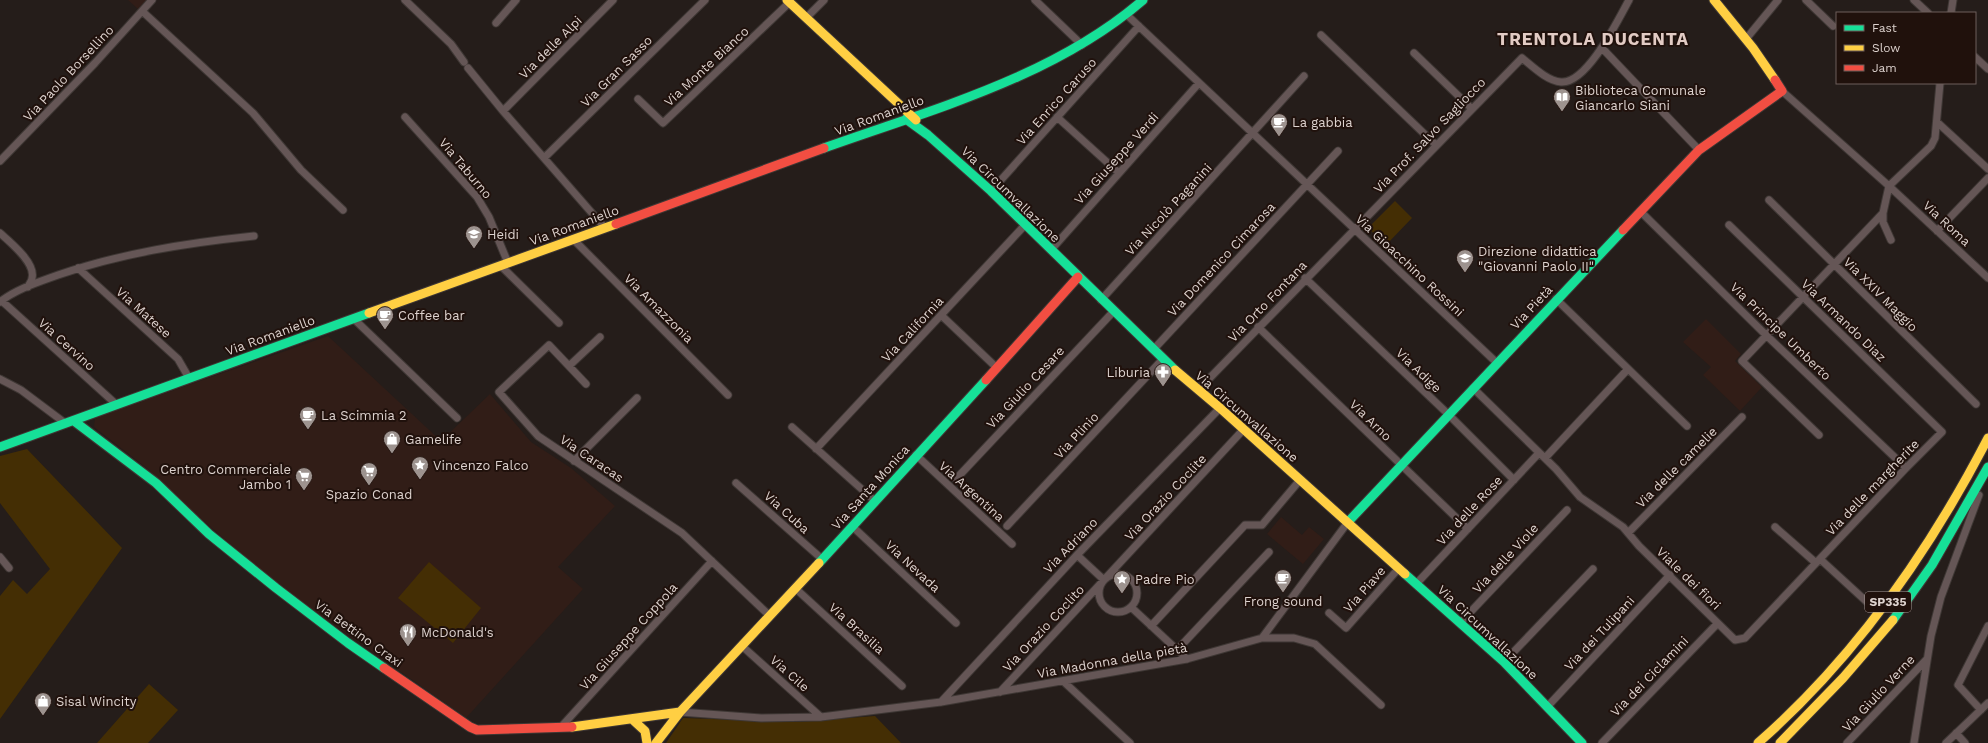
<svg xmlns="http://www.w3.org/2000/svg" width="1988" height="743" font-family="'Work Sans',sans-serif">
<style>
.built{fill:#311d17}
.green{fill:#442e04}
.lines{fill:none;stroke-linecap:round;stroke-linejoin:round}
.street-casing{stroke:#3e3734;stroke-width:9}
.fast-casing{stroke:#3e3734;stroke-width:11}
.slow-casing{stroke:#3e3734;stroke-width:11}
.jam-casing{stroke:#3e3734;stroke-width:11}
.street{stroke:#655656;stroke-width:7}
.fast{stroke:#16e098;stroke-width:9}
.slow{stroke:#ffcf43;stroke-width:9}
.jam{stroke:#f24e42;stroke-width:9}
.labels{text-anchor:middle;stroke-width:4;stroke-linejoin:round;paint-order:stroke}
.shield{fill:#20110c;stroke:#a49894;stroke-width:1}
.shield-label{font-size:12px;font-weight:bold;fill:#ddd2ce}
.street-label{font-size:13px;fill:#ddd2ce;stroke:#20110c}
.poi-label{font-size:13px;fill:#ddd2ce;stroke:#20110c;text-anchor:start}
.district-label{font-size:17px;font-weight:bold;letter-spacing:1px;fill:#e2cbc4;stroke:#20110c}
</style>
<rect width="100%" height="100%" fill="#251d1a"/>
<path class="built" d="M128 0H147L138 9Z
M1706 319 1741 354 1735 361 1762 387 1740 411 1703 375 1711 367 1683 342Z
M328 336 441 441 490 394 531 442 571 468 615 506 558 567 583 589 466 718 279 586 176 497 149 470 94 427 95 418Z
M1281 517 1302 535 1309 527 1324 539 1303 564 1267 534Z"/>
<path class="green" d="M1395 201 1412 218 1386 245 1368 228Z
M27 449 122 548 0 719V596L13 580 27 594 50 569 0 503V456Z
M429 562 481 608 453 643 398 598Z
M149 684 178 710 148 743H97Z
M875 716 901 743H666L683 718 797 722Z"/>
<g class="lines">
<g class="street-casing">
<path id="street" d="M405 0 451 44 464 62
M1035 0 1082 45
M1806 0 1833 26
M1914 0 1928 13
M142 11 253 113 301 170 343 210
M1951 13 1953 0
M1127 15 1497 363
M807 17 824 0
M496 23 516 0
M1321 35 1436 145
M1746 39 1778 0
M1602 48 1699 150
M1414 53 1471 108
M1975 57 1988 69
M468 68 503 111 605 228
M1782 91 1889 186 1988 278
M638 99 663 123 790 2
M503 111 613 0
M405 117 477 197 489 217 508 263
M1057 117 1119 173
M1937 122 1988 169
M544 158 705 0
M0 161 95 63 152 0
M1889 186 1931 146 1935 138 1940 83
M991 191 1139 26
M1769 200 1976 404
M1640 211 1766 335 1906 468
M1883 213V222L1891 240
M1937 231 1988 178
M0 233C10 242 36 263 32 278 32 281 29 284 28 287
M573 239 728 395
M1051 250 1199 83
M501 266 559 323
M78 268 178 359 189 378
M1305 278 1448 414 1514 480
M1556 299 1687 426
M1101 300 1304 76
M2 301 117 405
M0 302C16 289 39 282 58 275 122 253 187 243 254 236
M941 315 997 368
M354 319 457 418
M1258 327 1468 529
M1153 350 1338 151
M569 366 600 337
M0 379 21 390 65 423
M586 384 549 345 499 392 538 436 682 533 770 616
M1473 388 1556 469 1580 497 1623 527 1639 546 1735 640 1745 638 1906 468 1942 432 1729 225
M1198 390 1522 58C1532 66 1547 81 1561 82 1587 84 1618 20 1629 0
M792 427 875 501
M1819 435 1742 361 1883 213 1889 186
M816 449 1025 225
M916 455 1012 544
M1545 458 1628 369
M574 461 637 398
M956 479 1113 312
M736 483 822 559
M1007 526 1162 360
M853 527 956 623
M1775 527 1816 563
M1628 533 1742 417
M1077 555 1104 580
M0 557 9 568
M1820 559 1867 602
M1099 593a19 19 0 1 1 38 0a19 19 0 1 1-38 0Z
M1417 583 1539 453
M795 588 902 686
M1132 608 1187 659
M1329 613 1346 628 1399 568
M1461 622 1567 510
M1151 626 1245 525H1262L1300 480
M1262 638H1294L1315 644 1381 705
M742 646 821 717
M1177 650 1269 552
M1504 662 1593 569
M1063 681 1130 743
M1000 692 1243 430
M941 702 1077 555 1220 408
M1547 707 1670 575
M1981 710 1958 685 1988 626
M680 712 761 718 821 717 941 702 1187 659 1262 638 1348 522
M561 727 712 561
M1956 733 1965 743
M1602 743 1715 626
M1847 743 1927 659
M1914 743 1931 636 1941 597 1979 495
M1946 743 1988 703"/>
</g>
<g class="fast-casing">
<path id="fast" d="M906 119 928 135 991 191 1175 370
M824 148C933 109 1054 77 1143 0
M74 421 156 483 209 534 276 588 348 643 384 668
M0 447 369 313
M1348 522 1623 230
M819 563 986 380
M1405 574 1504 662 1582 743
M1893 620 1932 565 1988 467"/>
</g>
<g class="slow-casing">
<path id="slow" d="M787 0 916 120
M1714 0 1753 48 1775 80
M369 313 616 224
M1175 370 1220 408 1405 574
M633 720 645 731 647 743
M572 727 680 712
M656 743 680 712 819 563
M1758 743C1855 658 1929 552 1988 438
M1780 743 1843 678 1893 620"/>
</g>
<g class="jam-casing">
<path id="jam" d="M616 224 824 148
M1623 230 1699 150 1782 91 1775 80
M986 380 1078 277
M384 668 470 727 477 730 572 727"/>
</g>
<use href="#street" class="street"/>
<use href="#fast" class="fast"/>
<use href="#slow" class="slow"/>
<use href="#jam" class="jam"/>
</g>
<defs>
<g id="library-pin" transform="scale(0.9)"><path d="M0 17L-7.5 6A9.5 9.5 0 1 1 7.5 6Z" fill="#9d938f" stroke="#20110c"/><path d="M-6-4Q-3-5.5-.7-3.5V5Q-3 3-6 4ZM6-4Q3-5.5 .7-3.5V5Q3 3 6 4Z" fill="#fff"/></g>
<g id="cafe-pin" transform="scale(0.9)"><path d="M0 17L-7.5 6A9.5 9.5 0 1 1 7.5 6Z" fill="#9d938f" stroke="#20110c"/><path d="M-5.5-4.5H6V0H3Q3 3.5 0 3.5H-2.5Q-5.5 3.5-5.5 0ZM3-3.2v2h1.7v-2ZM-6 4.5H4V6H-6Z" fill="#fff"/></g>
<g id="school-pin" transform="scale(0.9)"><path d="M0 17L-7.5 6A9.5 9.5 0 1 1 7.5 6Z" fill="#9d938f" stroke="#20110c"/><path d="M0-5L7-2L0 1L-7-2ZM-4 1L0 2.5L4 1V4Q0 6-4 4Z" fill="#fff"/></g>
<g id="pharmacy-pin" transform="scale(0.9)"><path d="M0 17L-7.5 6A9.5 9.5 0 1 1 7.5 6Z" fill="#9d938f" stroke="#20110c"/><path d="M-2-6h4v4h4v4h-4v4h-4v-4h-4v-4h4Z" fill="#fff"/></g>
<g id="shop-pin" transform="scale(0.9)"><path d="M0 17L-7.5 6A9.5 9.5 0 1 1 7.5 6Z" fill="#9d938f" stroke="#20110c"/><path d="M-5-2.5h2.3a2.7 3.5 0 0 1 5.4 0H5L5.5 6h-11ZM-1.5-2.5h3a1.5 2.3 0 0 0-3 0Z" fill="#fff"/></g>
<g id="sight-pin" transform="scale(0.9)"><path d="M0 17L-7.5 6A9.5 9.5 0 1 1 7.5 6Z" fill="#9d938f" stroke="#20110c"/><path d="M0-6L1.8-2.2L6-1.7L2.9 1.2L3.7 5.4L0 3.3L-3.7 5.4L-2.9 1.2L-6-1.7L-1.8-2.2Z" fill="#fff"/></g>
<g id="supermarket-pin" transform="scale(0.9)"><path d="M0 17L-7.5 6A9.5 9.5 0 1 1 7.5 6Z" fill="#9d938f" stroke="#20110c"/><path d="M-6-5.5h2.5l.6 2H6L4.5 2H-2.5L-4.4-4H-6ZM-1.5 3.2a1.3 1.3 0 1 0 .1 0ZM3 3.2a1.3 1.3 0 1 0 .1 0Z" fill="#fff"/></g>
<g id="restaurant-pin" transform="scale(0.9)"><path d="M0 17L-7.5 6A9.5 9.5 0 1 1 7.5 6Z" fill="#9d938f" stroke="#20110c"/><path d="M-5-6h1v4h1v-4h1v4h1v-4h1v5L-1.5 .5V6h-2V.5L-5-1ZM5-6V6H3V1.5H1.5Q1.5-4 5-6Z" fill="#fff"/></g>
</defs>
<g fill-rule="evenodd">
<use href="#library-pin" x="1562" y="97"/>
<use href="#cafe-pin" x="1279" y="122"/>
<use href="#school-pin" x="474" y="234"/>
<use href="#school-pin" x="1465" y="258"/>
<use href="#cafe-pin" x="385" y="315"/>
<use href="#pharmacy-pin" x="1163" y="372"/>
<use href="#cafe-pin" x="308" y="415"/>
<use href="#shop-pin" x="392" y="439"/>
<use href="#sight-pin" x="420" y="465"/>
<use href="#supermarket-pin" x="369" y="471"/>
<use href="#supermarket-pin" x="304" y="476"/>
<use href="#cafe-pin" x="1283" y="578"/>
<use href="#sight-pin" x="1122" y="579"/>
<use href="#restaurant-pin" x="408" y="632"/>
<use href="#shop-pin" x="43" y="701"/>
</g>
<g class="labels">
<rect class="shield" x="1865" y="592" width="46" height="20" rx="3"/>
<g class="shield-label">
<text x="1888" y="606">SP335</text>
</g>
<g class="street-label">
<text transform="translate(550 47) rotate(-45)" y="5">Via delle Alpi</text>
<text transform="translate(706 66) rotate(-43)" y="5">Via Monte Bianco</text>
<text transform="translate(616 71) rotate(-45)" y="5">Via Gran Sasso</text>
<text transform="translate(68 73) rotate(-47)" y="5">Via Paolo Borsellino</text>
<text transform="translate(1056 101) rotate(-48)" y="5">Via Enrico Caruso</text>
<text transform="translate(879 115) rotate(-20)" y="5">Via Romaniello</text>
<text transform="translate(1429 135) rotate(-46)" y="5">Via Prof. Salvo Sagliocco</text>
<text transform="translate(1116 158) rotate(-48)" y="5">Via Giuseppe Verdi</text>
<text transform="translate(466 168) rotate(50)" y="5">Via Taburno</text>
<text transform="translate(1011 194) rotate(44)" y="5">Via Circumvallazione</text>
<text transform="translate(1168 209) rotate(-47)" y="5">Via Nicolò Paganini</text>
<text transform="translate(1947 223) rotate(43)" y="5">Via Roma</text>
<text transform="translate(574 225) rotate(-20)" y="5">Via Romaniello</text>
<text transform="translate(1221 259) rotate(-47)" y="5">Via Domenico Cimarosa</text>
<text transform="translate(1410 265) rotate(43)" y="5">Via Gioacchino Rossini</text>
<text transform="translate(1881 294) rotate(45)" y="5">Via XXIV Maggio</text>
<text transform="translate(1267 301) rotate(-46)" y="5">Via Orto Fontana</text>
<text transform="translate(1531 307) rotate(-47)" y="5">Via Pietà</text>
<text transform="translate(659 308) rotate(45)" y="5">Via Amazzonia</text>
<text transform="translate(144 312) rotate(42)" y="5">Via Matese</text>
<text transform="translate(1844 320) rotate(44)" y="5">Via Armando Diaz</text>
<text transform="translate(912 329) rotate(-47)" y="5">Via California</text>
<text transform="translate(1781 331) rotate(44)" y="5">Via Principe Umberto</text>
<text transform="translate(270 335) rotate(-20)" y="5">Via Romaniello</text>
<text transform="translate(67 344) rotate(42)" y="5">Via Cervino</text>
<text transform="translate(1419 370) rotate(44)" y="5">Via Adige</text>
<text transform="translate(1025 387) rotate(-47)" y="5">Via Giulio Cesare</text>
<text transform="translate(1247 416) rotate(41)" y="5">Via Circumvallazione</text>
<text transform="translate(1371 420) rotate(44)" y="5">Via Arno</text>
<text transform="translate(1076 435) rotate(-47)" y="5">Via Plinio</text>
<text transform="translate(592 458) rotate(34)" y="5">Via Caracas</text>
<text transform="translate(1676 467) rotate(-45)" y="5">Via delle camelie</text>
<text transform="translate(870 487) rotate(-48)" y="5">Via Santa Monica</text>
<text transform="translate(1872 487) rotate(-46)" y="5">Via delle margherite</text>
<text transform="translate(972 491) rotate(42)" y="5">Via Argentina</text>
<text transform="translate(1165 497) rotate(-47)" y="5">Via Orazio Coclite</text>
<text transform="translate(1469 510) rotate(-47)" y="5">Via delle Rose</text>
<text transform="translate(787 512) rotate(42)" y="5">Via Cuba</text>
<text transform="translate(1070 545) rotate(-46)" y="5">Via Adriano</text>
<text transform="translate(1505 558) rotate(-47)" y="5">Via delle Viole</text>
<text transform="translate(913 566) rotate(43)" y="5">Via Nevada</text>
<text transform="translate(1689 578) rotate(44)" y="5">Viale dei fiori</text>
<text transform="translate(1364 589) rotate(-49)" y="5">Via Piave</text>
<text transform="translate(857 628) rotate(42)" y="5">Via Brasilia</text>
<text transform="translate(1043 628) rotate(-47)" y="5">Via Orazio Coclito</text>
<text transform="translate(1488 632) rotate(43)" y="5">Via Circumvallazione</text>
<text transform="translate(359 633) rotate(36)" y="5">Via Bettino Craxi</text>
<text transform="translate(1599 633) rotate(-47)" y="5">Via dei Tulipani</text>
<text transform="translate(628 636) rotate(-48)" y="5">Via Giuseppe Coppola</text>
<text transform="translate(1112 660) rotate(-10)" y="5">Via Madonna della pietà</text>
<text transform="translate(790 673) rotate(42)" y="5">Via Cile</text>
<text transform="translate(1649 676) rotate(-46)" y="5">Via dei Ciclamini</text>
<text transform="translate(1878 693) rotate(-47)" y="5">Via Giulio Verne</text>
</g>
<g class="poi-label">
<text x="1575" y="95">Biblioteca Comunale<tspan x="1575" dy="15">Giancarlo Siani</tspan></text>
<text x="1292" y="127">La gabbia</text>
<text x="487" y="239">Heidi</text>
<text x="1478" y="256">Direzione didattica<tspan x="1478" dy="15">"Giovanni Paolo II"</tspan></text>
<text x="398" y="320">Coffee bar</text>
<text x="1150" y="377" text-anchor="end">Liburia</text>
<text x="321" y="420">La Scimmia 2</text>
<text x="405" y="444">Gamelife</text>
<text x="433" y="470">Vincenzo Falco</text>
<text x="291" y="474" text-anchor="end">Centro Commerciale<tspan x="291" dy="15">Jambo 1</tspan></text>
<text x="369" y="499" text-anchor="middle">Spazio Conad</text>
<text x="1135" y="584">Padre Pio</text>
<text x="1283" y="606" text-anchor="middle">Frong sound</text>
<text x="421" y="637">McDonald's</text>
<text x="56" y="706">Sisal Wincity</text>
</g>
<g class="district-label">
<text x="1593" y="45">TRENTOLA DUCENTA</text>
</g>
</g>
<rect x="1836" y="12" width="140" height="72" fill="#20110c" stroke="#6c5e5a"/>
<rect x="1844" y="25" width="20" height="6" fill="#16e098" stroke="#6c5e5a"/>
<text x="1872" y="32" font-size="12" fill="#ddd2ce">Fast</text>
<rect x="1844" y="45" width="20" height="6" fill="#ffcf43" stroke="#6c5e5a"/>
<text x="1872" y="52" font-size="12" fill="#ddd2ce">Slow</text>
<rect x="1844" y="65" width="20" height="6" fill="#f24e42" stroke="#6c5e5a"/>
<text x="1872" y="72" font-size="12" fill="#ddd2ce">Jam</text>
</svg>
